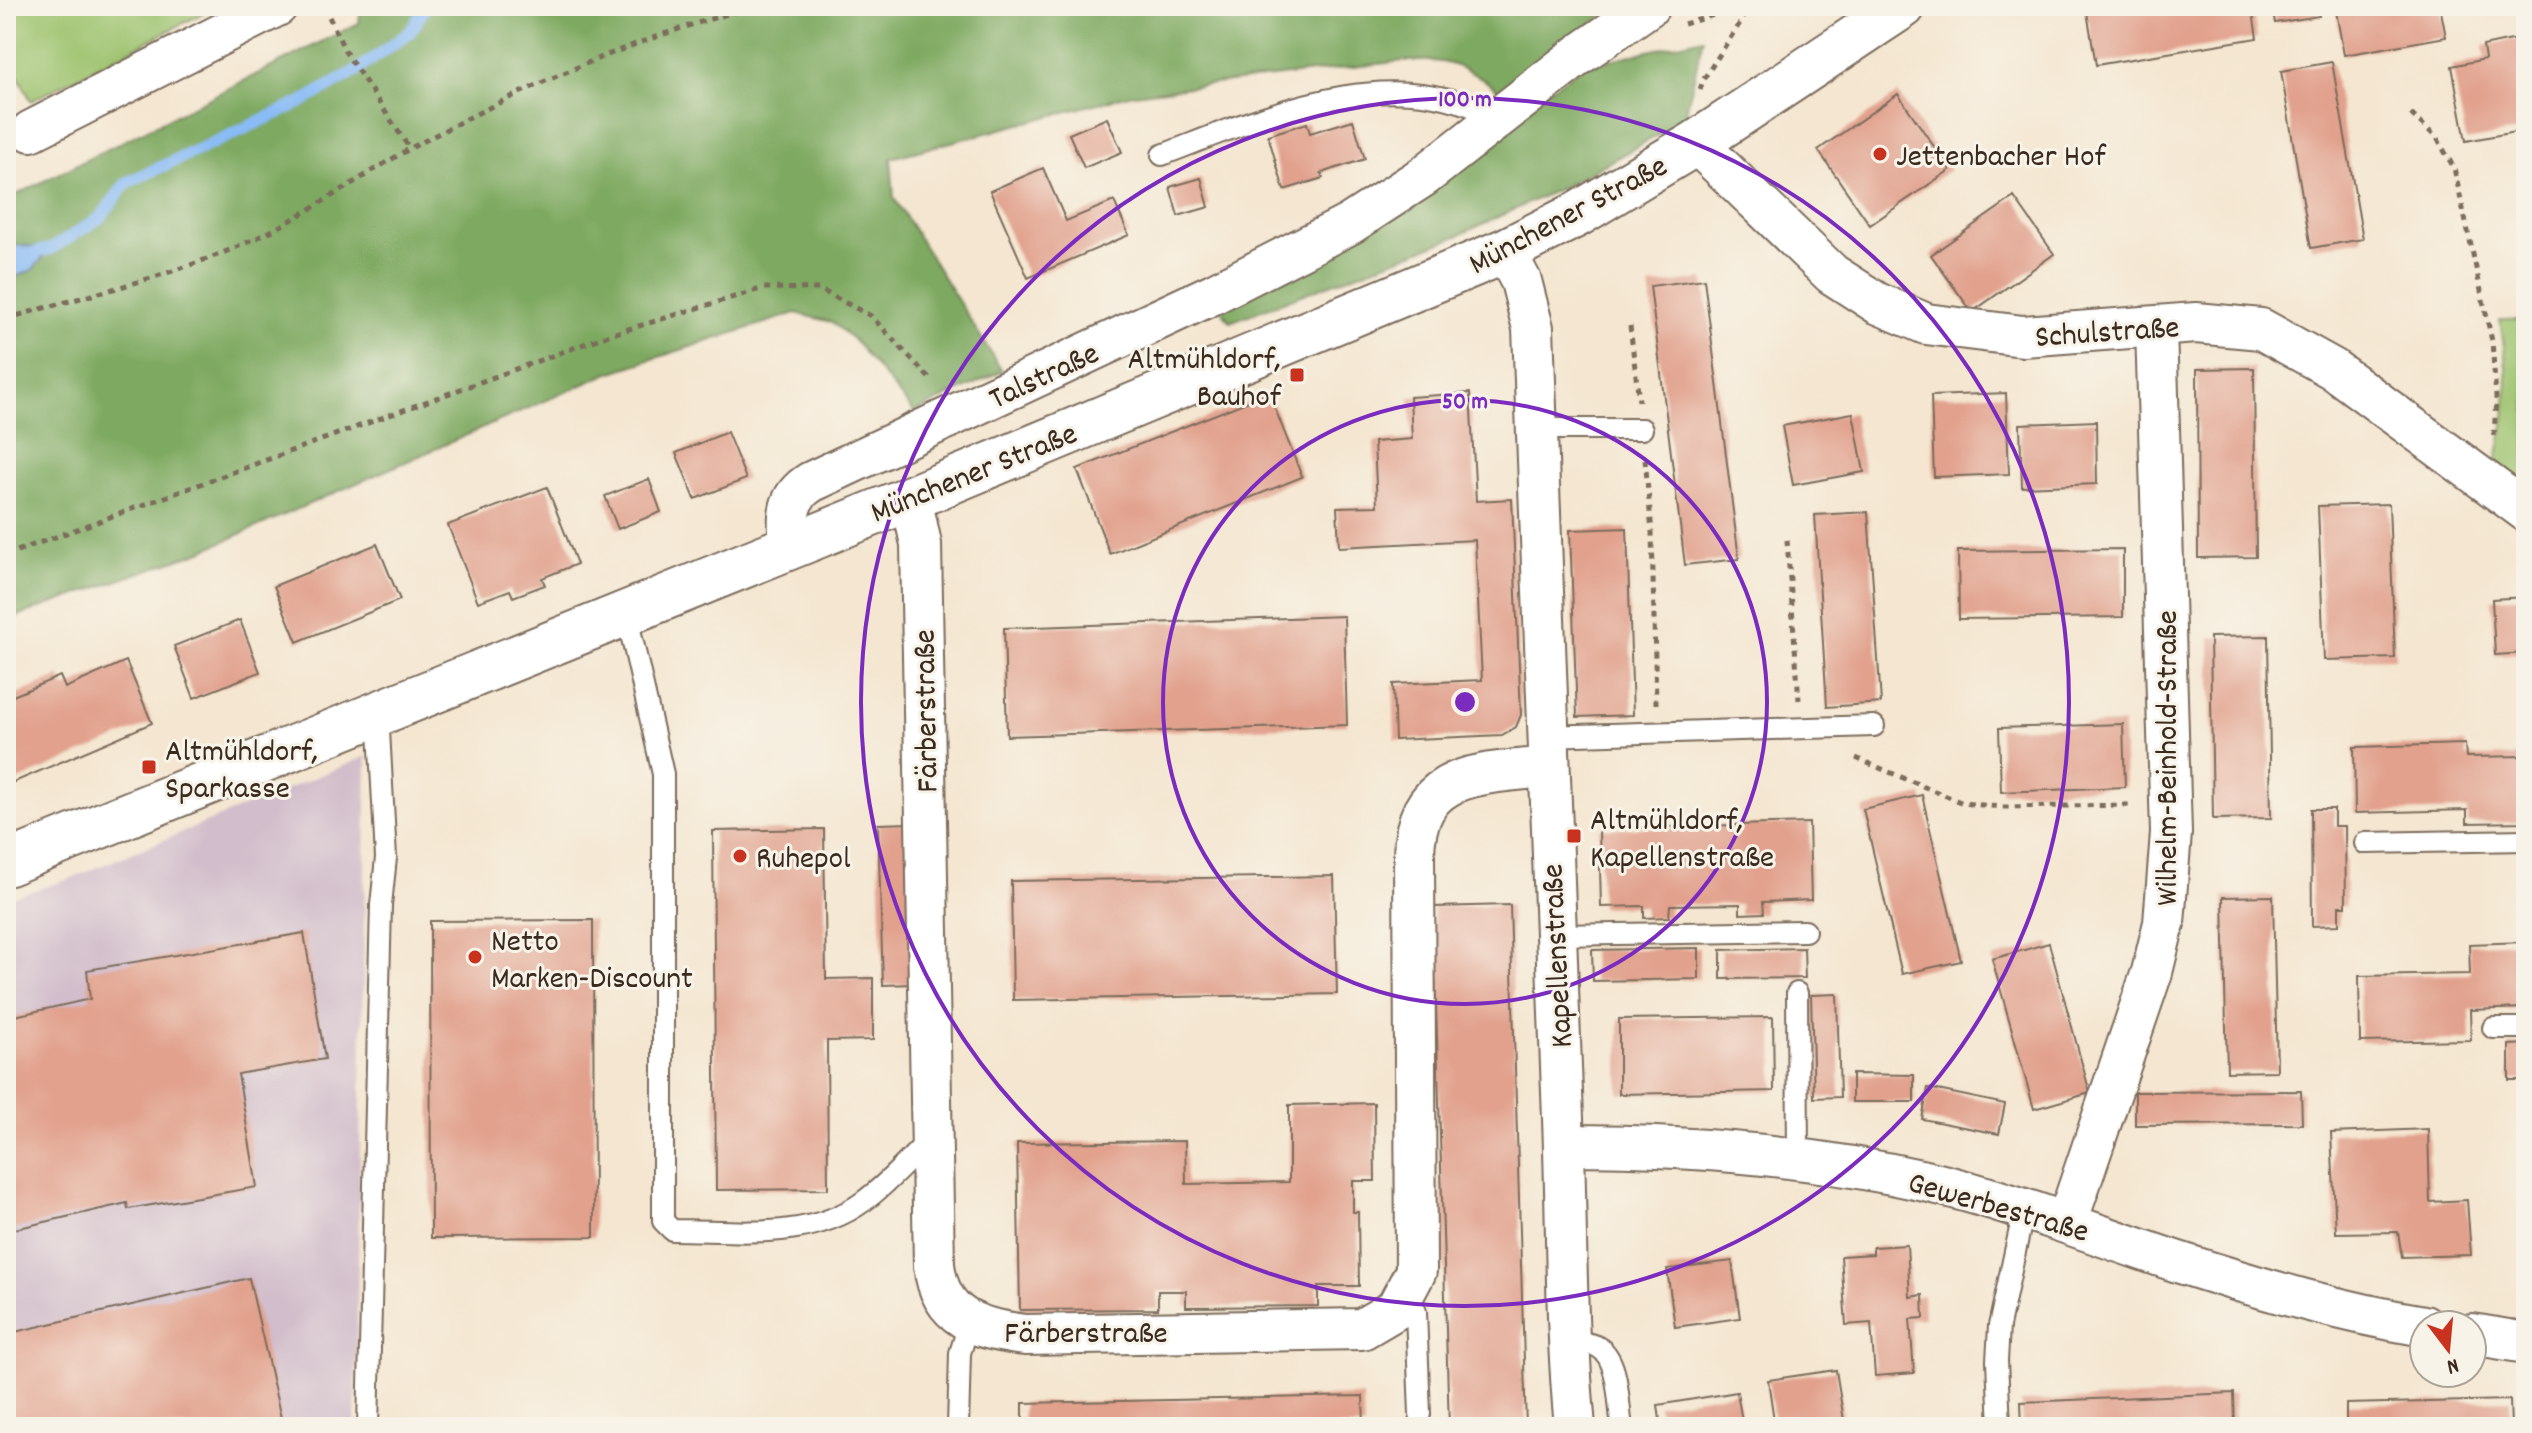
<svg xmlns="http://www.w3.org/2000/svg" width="2532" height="1433" font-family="Dekko,sans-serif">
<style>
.industrial{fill:#d1bdcb}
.green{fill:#9dc36e;stroke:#6c7646;stroke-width:2}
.forest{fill:#7ea961;stroke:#5c6a40;stroke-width:2}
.water{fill:#89bbf6;stroke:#62728a;stroke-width:2}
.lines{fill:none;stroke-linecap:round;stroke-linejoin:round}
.stream{stroke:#89bbf6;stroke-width:12}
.building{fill:#e1a18d}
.lane-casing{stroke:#7c6c5c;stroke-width:24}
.street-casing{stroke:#7c6c5c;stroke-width:44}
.secondary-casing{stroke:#7c6c5c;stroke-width:48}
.path{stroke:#7c6c5c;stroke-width:5;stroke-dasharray:6 6;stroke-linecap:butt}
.lane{stroke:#fff;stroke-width:20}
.street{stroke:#fff;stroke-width:40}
.secondary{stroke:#fff;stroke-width:44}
.ring{fill:none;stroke:#7b2cbf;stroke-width:4}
.poi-dot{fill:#c8321e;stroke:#f7f3e8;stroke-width:3}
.labels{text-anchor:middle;stroke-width:6;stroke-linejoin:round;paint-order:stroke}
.poi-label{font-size:32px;fill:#3b2a1e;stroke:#f7f3e8;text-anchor:start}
.street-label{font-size:32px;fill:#3b2a1e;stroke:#f7f3e8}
.centre{fill:#7b2cbf;stroke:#f7f3e8;stroke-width:4}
.ring-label{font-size:24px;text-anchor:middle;font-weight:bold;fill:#7b2cbf;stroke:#f7f3e8;stroke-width:6;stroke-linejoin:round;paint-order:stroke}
</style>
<rect width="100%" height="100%" fill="#f7f3e8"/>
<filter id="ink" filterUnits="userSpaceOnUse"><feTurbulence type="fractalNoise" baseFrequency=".0125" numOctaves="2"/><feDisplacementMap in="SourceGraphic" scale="16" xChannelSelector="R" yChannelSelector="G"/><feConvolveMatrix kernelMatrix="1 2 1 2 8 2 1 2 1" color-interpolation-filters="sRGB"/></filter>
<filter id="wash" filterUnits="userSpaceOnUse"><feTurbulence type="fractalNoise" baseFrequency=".006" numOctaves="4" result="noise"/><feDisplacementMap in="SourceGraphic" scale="32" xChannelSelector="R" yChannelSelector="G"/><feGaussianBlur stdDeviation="1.8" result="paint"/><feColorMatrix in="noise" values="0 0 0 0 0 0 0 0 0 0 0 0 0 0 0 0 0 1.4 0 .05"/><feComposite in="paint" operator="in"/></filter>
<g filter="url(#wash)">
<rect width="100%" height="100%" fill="#f4e6d0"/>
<path class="industrial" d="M367 756 355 1427H6V899L67 880Z"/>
<path class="green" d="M6 6H217L31 101 6 52Z
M2500 320H2526V492L2494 469C2510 414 2510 377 2500 320Z"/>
<path class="forest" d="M361 6H1616L1501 92C1463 63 1442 57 1394 62L1133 94 891 158 894 198 1002 371 914 412 853 339 831 322 796 313 609 373 204 550 6 620V281L32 270 50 249 6 244V200L359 23Z
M1703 38 1684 121 1565 186 1457 236 1230 322 1223 312 1233 296 1585 66Z"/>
<path class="water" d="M6 244 51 249 32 270 6 281Z"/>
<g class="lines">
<path class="stream" d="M6 259 51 249 101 217 126 183 302 102 359 69 410 32 426 6"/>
</g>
<g id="blocks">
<path class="building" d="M2086 6H2252L2257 38 2096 65Z
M2272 6H2317L2319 16 2275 23Z
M2335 6H2440L2446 37 2344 55Z
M2526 37V130L2466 141 2452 66 2485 59 2483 46Z
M2332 62 2363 239 2311 248 2281 71Z
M1898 94 1950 170 1870 225 1818 150Z
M1107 118 1122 152 1084 168 1069 134Z
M1353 120 1365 159 1321 173 1323 178 1284 190 1268 135 1307 123 1310 133Z
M1043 168 1066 221 1114 201 1129 235 1028 278 990 191Z
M1201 178 1209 207 1178 216 1170 187Z
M2014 197 2054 254 1972 312 1931 255Z
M1704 279 1739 559 1685 565 1650 286Z
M2254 368 2256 557 2198 558 2197 369Z
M1269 393 1302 477 1110 554 1077 469Z
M1470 393 1476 501 1512 499 1521 715 1516 727 1502 735 1395 740 1393 684 1482 680 1475 540 1339 547 1337 507 1377 506 1374 442 1412 439 1410 397Z
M2006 393 2009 474 1934 477 1931 396Z
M1853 413 1864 472 1793 485 1782 426Z
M2096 421 2097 484 2022 487 2020 424Z
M727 432 746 479 695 499 676 453Z
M649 479 661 512 618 529 605 496Z
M547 487 577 564 542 578 545 585 513 597 510 590 478 602 448 525Z
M2389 504 2395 658 2324 660 2318 506Z
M1868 512 1881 703 1827 707 1815 515Z
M1627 528 1633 715 1577 717 1570 530Z
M377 544 400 600 297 642 274 586Z
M2123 549V617L1959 619 1958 551Z
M2526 597V653L2495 655 2492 599Z
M1344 616 1347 725 1007 736 1004 628Z
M240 620 260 672 194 698 174 646Z
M2268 636 2271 818 2213 819 2210 637Z
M126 661 152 723 12 783 6 768V699L60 676 65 688Z
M2123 724 2125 787 2001 792 1999 728Z
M2465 744 2466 757 2526 756V822L2467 823V810L2355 813 2354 747Z
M1922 795 1961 961 1902 974 1863 809Z
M2311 809H2334V826H2345L2346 906H2339V925L2312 926Z
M911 823 916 984 883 985 878 824Z
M1809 823 1811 900 1763 902 1764 913 1740 914V904L1670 905 1669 917 1644 918V906L1601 907 1599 829Z
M824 829 826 979 873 978V1040L827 1041 828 1189 716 1190 713 831Z
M1334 876 1337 994 1013 1000 1011 881Z
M2273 896 2277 1071 2227 1072 2223 897Z
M1510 905 1526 1427H1449L1433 907Z
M593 920 594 1237 431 1238 430 921Z
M304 933 325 1059 238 1074 257 1187 128 1209 127 1203 6 1231V1018L90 999 87 970Z
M2526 942V1008L2470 1010 2471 1040 2360 1042 2359 976 2470 974 2469 944Z
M2049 943 2090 1093 2034 1109 1992 959Z
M1699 948V979L1593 981 1592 950Z
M1804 948 1805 978 1721 979V950Z
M1837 994 1840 1097 1814 1098 1811 995Z
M1773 1017 1774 1091 1619 1094V1019Z
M2526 1044V1080H2509V1045Z
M1852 1074 1914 1075V1102H1852Z
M1928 1088 2005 1104 1999 1134 1922 1119Z
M2301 1091 2302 1124 2135 1125V1092Z
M1374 1103 1375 1181H1353V1212H1358L1359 1286H1318V1306L1186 1307V1291H1158V1309L1020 1310 1017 1143 1185 1141 1186 1184 1289 1182V1105Z
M2428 1129 2430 1202 2467 1200 2471 1255 2402 1257 2398 1232 2336 1233 2331 1133Z
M1907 1245 1910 1297 1923 1295 1924 1318 1910 1319 1914 1373 1875 1376 1871 1323 1846 1325 1841 1256 1873 1254V1247Z
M1732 1261 1740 1318 1675 1327 1667 1269Z
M249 1278 283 1427H12L6 1400V1334Z
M1836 1370 1845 1427H1775L1768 1380Z
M1737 1392 1743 1427H1661L1658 1405Z
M2234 1393 2235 1427H2022L2021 1402Z
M1363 1396 1364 1427H1023V1403Z
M2510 1400 2511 1427H2346V1404Z"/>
</g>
</g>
<g filter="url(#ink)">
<use href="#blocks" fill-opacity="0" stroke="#7c6c5c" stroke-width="2"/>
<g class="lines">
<g class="lane-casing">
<path id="lane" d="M1162 155C1265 116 1391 58 1496 118
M1536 429H1642
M626 612 663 774V1221L672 1230C736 1230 809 1242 864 1201 889 1183 910 1158 932 1137
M1545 736 1874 726
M2365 843 2526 840
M1554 935 1805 931
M1797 993 1798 1159
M2493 1028H2526
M1408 1291 1416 1312 1420 1414
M1566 1340C1576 1342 1590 1342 1598 1347 1620 1359 1618 1406 1622 1427
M368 1427 381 905 386 858 378 712
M958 1427 960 1353 970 1321
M2000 1427 1997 1361 1999 1326 2024 1210"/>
</g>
<g class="street-casing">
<path id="street" d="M31 131 277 6
M1696 143 1832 274 1877 303 1926 324 2023 336 2196 323 2261 329 2333 369 2526 511
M1505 251 1521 281 1533 328C1542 592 1551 856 1563 1119 1567 1222 1565 1324 1575 1427
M911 498 921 544 934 1265C940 1319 978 1329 1025 1335L1362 1329 1396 1309 1416 1271 1414 854C1416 770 1480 775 1546 767
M790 545C788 517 785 498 811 482L1213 294 1350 224 1424 176 1580 54 1649 6
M1564 1145C1686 1145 1810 1155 1930 1182 2015 1202 2096 1235 2178 1262 2259 1288 2340 1312 2424 1326
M2067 1222 2152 972 2164 923 2171 833 2156 327
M2472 1334 2526 1343"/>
</g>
<g class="secondary-casing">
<path id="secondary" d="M6 864 911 498 1505 251 1578 214 1696 143 1903 6"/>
</g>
<path class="path" d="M324 6 346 53 410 149
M1684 24 1744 6
M1700 90 1703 80 1751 6
M2411 114 2437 138 2454 168 2492 341 2496 397 2494 439
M6 319C97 292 190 273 275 229 322 204 365 174 411 148 522 88 635 37 758 6
M1630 326 1639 401
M1645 459 1652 532 1656 704
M1787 540 1799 700
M6 555 609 335 764 288 819 289 871 316 933 382
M1856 758 1963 803 2001 807 2129 805"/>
<use href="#lane" class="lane"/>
<use href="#street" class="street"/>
<use href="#secondary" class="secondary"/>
</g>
</g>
<g class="ring">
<circle cx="1465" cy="702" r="302"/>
<circle cx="1465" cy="702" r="604"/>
</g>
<g class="poi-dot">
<circle cx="1880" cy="154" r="8"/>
<rect x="1289" y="367" width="16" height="16" rx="4"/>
<rect x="141" y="759" width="16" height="16" rx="4"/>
<rect x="1566" y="828" width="16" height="16" rx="4"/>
<circle cx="740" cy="856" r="8"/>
<circle cx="475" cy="957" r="8"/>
</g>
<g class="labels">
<g class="poi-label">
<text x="1896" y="165">Jettenbacher Hof</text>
<text x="1281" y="368" text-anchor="end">Altmühldorf,<tspan x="1281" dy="37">Bauhof</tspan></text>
<text x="165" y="760">Altmühldorf,<tspan x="165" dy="37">Sparkasse</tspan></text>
<text x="1590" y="829">Altmühldorf,<tspan x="1590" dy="37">Kapellenstraße</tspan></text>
<text x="756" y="867">Ruhepol</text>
<text x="491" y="950">Netto<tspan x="491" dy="37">Marken-Discount</tspan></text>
</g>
<g class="street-label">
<text transform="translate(1567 213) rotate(-28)" y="11">Münchener Straße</text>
<text transform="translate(2107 330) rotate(-4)" y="11">Schulstraße</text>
<text transform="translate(1043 374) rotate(-25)" y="11">Talstraße</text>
<text transform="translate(973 471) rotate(-22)" y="11">Münchener Straße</text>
<text transform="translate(924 711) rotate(-91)" y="11">Färberstraße</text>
<text transform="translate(2165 758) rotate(-90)" y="11">Wilhelm-Beinhold-Straße</text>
<text transform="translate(1555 956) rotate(-93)" y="11">Kapellenstraße</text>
<text transform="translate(1999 1205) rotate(16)" y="11">Gewerbestraße</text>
<text x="1086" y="1342">Färberstraße</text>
</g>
</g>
<circle cx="1465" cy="702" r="12" class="centre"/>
<g class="ring-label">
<text x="1465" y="106">100 m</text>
<text x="1465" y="408">50 m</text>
</g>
<rect width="2532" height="1433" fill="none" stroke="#f7f3e8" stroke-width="32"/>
<g transform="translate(2448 1349) rotate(164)"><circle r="38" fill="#f7f3e8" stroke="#aca397" stroke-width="2"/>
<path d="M0-6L14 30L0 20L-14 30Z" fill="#c8321e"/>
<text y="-12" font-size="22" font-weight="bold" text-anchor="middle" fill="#3b2a1e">N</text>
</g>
</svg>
